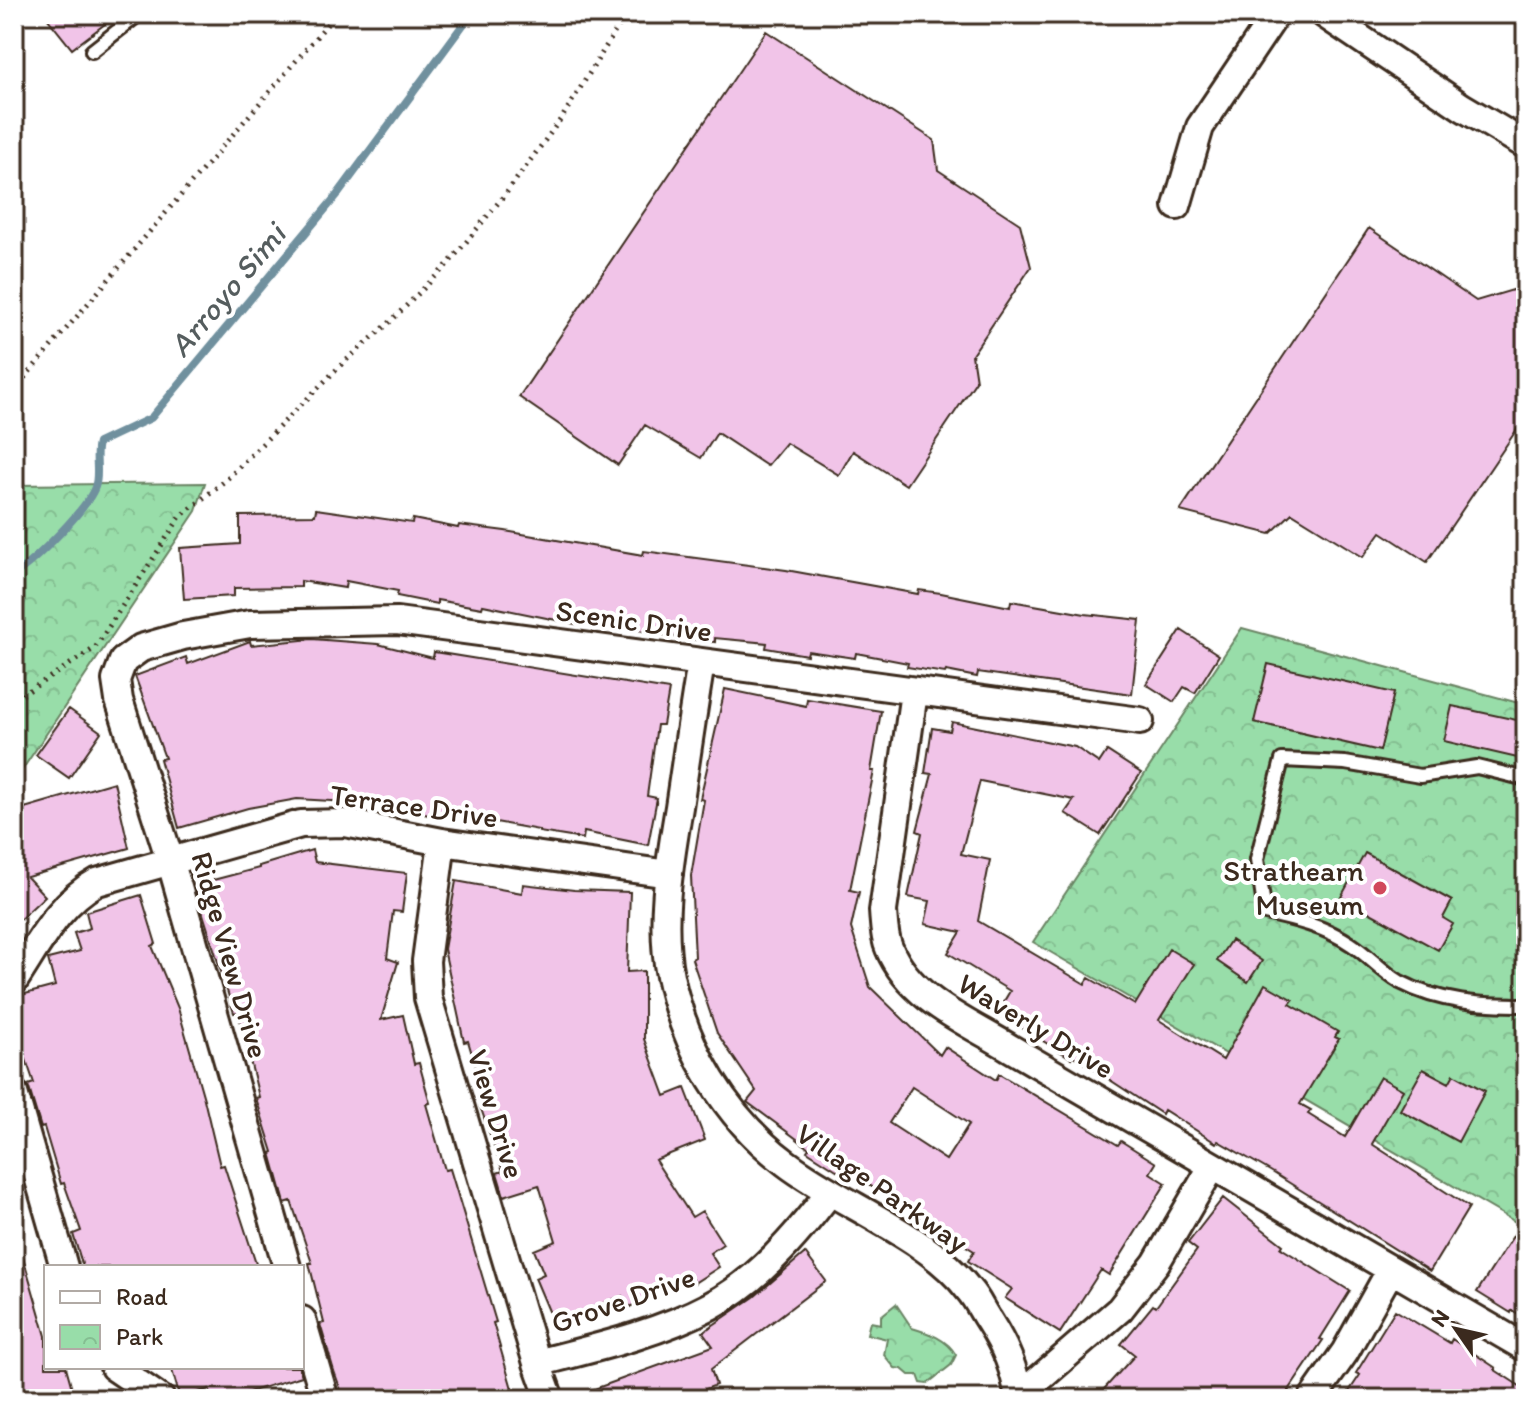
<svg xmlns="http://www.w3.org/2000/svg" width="1540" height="1413" font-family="Itim,sans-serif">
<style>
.park{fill:url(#park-crowns);stroke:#6a8464;stroke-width:2}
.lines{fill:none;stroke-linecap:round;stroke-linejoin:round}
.stream{stroke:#6f909e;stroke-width:8}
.building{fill:#f1c4e8;stroke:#3b2a1e;stroke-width:2;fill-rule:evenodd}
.lane-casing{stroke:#3b2a1e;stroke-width:18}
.street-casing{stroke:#3b2a1e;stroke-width:32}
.path{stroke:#3b2a1e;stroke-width:5;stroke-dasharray:2 6;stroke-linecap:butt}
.lane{stroke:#fff;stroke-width:12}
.street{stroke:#fff;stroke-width:26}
.poi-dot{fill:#d1495b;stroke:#fff;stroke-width:3}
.labels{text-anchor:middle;stroke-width:8;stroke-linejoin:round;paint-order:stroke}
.street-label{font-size:30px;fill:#3b2a1e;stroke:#fff}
.poi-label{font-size:30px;fill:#3b2a1e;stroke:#fff;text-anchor:end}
.water-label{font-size:32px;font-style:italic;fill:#555d5e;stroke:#fff}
</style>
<defs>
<pattern id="park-crowns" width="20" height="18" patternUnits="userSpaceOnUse" patternTransform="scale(2)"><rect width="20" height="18" fill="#98dda9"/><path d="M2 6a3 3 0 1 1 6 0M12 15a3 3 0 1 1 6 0" fill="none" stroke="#84be91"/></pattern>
</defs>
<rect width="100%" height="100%" fill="#fff"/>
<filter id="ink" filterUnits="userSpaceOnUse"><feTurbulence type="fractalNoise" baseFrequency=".0125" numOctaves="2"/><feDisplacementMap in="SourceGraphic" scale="16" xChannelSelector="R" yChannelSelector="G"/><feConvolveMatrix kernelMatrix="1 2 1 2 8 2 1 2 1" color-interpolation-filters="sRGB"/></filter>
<g filter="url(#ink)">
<path class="park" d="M205 483 196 511 14 782V485Z
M1242 628 1526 705V1228L1033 942Z
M896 1304 912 1328C929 1333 947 1339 956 1355L951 1365 927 1384 921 1383 918 1375H909L902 1369 895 1368 884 1355 887 1339 867 1334 870 1322 881 1324V1316Z"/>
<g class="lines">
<path class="stream" d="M14 574C34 562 87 509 95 487 100 474 94 457 98 443L151 418 338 194 471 14"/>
</g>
<path class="building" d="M44 14H118L72 49Z
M766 31 934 140 938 170 1020 224 1031 267 972 355 976 381 906 485 853 451 839 475 786 443 767 466 717 433 701 458 645 425 618 465 519 397Z
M1369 228 1476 301 1516 289 1526 295V416L1427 562 1381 532 1363 557 1292 513 1270 534 1180 511Z
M316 509 412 523 413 519 458 528 459 525 505 531 643 555 644 551 786 570 918 594 919 590 941 593 1010 607 1011 601 1085 614 1140 620 1132 694 978 672 977 677 946 671 945 673 907 667 908 663 856 653 855 658 808 651 807 655 766 648 767 643 715 638V642L669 636 577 618 576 624 483 605 482 608 437 600V604L397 596 398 591 346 581 345 588 301 581V587L234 588V596L184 599 180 548 240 544V516L315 515Z
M1181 630 1219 655 1195 693 1184 687 1174 702 1146 684Z
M312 639 378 644 433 658 434 652 669 690 663 725H657L647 796 657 798 648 845 584 832 583 839 539 832V830L441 812 440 817 366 803 297 799 248 808 179 828 160 759 165 758 135 676 186 657 188 664 250 641 251 645Z
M1268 664 1394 693 1380 751 1254 722Z
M725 689 806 706 807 699 881 711 871 771H874L850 890 859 892 851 928 870 987 940 1055 945 1047 996 1080 999 1074 1118 1145 1121 1141 1156 1163 1150 1173 1166 1183 1109 1275 1101 1270 1060 1333 1005 1298 1012 1289 968 1261 974 1251 855 1176 852 1180 807 1151 809 1148 747 1102 756 1091 717 1033 692 959 695 957 691 876 704 800 700 799ZM912 1087 969 1124 946 1160 889 1123Z
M1452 706 1526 722V760L1444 741Z
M69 709 101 732 69 778 36 755Z
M952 722 1075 747 1099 763 1107 751 1141 773 1100 835 1065 813 1074 800 980 781 961 854 990 860 978 921 1085 984 1089 978 1135 1005 1169 949 1194 964 1159 1020 1223 1060 1265 984 1293 1000 1290 1004 1338 1032 1335 1037 1339 1039 1300 1104 1311 1110 1308 1114 1345 1137 1380 1077 1403 1090 1372 1144 1469 1207 1430 1271 1272 1172 1218 1141 1216 1143 1164 1110 1162 1114 1072 1055 1071 1058 997 1013 1010 991 948 953 961 932 925 924 930 901 908 897 922 833 917 831 932 774 925 773 932 728 950 731Z
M114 782 129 848 27 877 45 896 14 925V811Z
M312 850 315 862 407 873 402 912 393 911 387 958 398 962 381 1020 403 1015 414 1064 419 1063 430 1103 426 1104 445 1170 450 1169 496 1322 493 1323 515 1399H344L334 1371 320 1324 324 1323 309 1263H312L291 1201 285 1203 271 1153 273 1152 256 1098 259 1097 238 1012 234 1013 194 885 259 868V866Z
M1365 853 1452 901 1443 918 1453 924 1438 950 1341 897Z
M456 881 522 893 523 884 574 890 630 892 627 972 644 971V1039L665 1096 685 1088 705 1140 655 1160 692 1217 702 1211 723 1244 710 1253 719 1267 694 1283 687 1271 630 1307 622 1296 554 1323 535 1278 544 1274 534 1250 556 1241 539 1185 504 1196 497 1173 503 1171 480 1106 487 1104 468 1041 464 1042 444 949Z
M141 895 156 944 152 946 178 1008 204 1099 220 1166 224 1165 257 1267H83L73 1234 81 1231 64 1183 61 1184 44 1127 41 1128 28 1085 34 1083 17 1033 21 1032 14 997 55 986 48 959 80 951 74 933 90 928 86 912Z
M1231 940 1262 961 1248 982 1217 961Z
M1423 1069 1449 1083 1454 1074 1485 1091 1458 1142 1400 1110Z
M1223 1198 1283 1245 1281 1248 1350 1291 1320 1339 1323 1340 1283 1399H1095L1135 1355 1121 1344 1153 1305 1156 1307 1197 1250 1188 1243Z
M1526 1216V1319L1512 1310 1511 1313 1477 1292Z
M19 1243 46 1336V1367H66L75 1399H14V1244Z
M805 1253 826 1281 711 1369 716 1385 681 1399H575V1396L713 1346 703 1332 754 1297Z
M1395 1310 1450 1343 1452 1339 1496 1368 1495 1370 1526 1390V1399H1344L1360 1375 1356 1373Z
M171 1367H299L302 1376 225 1399H212L209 1389 180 1397Z"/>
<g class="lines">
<g class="lane-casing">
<path id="lane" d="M92 51 139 14
M1526 779 1477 767 1420 776 1345 763 1282 760 1257 859 1265 913C1294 919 1326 927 1351 944 1368 955 1382 972 1400 982 1440 1003 1482 1005 1526 1005"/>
</g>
<g class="street-casing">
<path id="street" d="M1324 14 1462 107 1526 145
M1177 206 1200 127 1276 14
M701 663C693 711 686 759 679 807 670 861 659 921 670 976 685 1049 726 1118 786 1163 841 1205 927 1235 969 1290 977 1299 982 1311 989 1321 1005 1346 1015 1369 1019 1399
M914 692 883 911C884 923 884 937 889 948 910 999 966 1021 1010 1048L1526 1348
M442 842 426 961 428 998 537 1363 550 1399
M14 981C38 945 58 903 97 882L301 824 345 823 442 842 669 874
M14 1093 64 1267
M287 1267 171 863 119 700 116 680 123 661 141 648 183 636 250 624 397 621 1140 721
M302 1320 325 1399
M537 1363C595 1348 657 1334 710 1306 758 1281 797 1235 829 1193
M114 1367 161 1399
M1016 1399 1120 1309 1156 1263 1212 1167
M1312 1399 1345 1352 1390 1271"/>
</g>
<path class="path" d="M14 390 336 14
M14 708 19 697 95 648 180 517 227 479 342 364 388 324 449 263 507 192 563 116 626 14"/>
<use href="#lane" class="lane"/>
<use href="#street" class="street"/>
</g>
</g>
<circle class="poi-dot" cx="1380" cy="888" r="8"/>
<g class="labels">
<g class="street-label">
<text transform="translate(634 621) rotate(8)" y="10">Scenic Drive</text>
<text transform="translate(414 806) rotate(8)" y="10">Terrace Drive</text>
<text transform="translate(230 955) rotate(74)" y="10">Ridge View Drive</text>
<text transform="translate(1036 1026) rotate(31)" y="10">Waverly Drive</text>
<text transform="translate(496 1114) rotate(73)" y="10">View Drive</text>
<text transform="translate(882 1188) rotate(35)" y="10">Village Parkway</text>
<text transform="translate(623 1300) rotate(-19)" y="10">Grove Drive</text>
</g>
<g class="poi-label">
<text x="1364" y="881">Strathearn<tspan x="1364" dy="34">Museum</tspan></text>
</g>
<g class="water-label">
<text transform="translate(227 290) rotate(-50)" y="11">Arroyo Simi</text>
</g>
</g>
<rect width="1540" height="1413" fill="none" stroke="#fff" stroke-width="48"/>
<rect x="24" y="24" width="1492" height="1365" fill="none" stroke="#3b2a1e" stroke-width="3" filter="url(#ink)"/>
<rect x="44" y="1265" width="260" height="104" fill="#ffffff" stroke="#b1aaa5" stroke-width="2"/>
<rect x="60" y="1291" width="40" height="12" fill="#ffffff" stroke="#b1aaa5" stroke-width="2"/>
<text x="116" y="1305" font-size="24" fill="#3b2a1e">Road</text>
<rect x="60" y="1325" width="40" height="24" fill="url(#park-crowns)" stroke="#b1aaa5" stroke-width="2"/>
<text x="116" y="1345" font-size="24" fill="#3b2a1e">Park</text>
<g transform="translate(1456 1329) rotate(304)" stroke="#ffffff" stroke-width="6" paint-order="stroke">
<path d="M0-6L14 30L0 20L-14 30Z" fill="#3b2a1e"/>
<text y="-12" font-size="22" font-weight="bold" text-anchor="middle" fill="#3b2a1e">N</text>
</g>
</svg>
